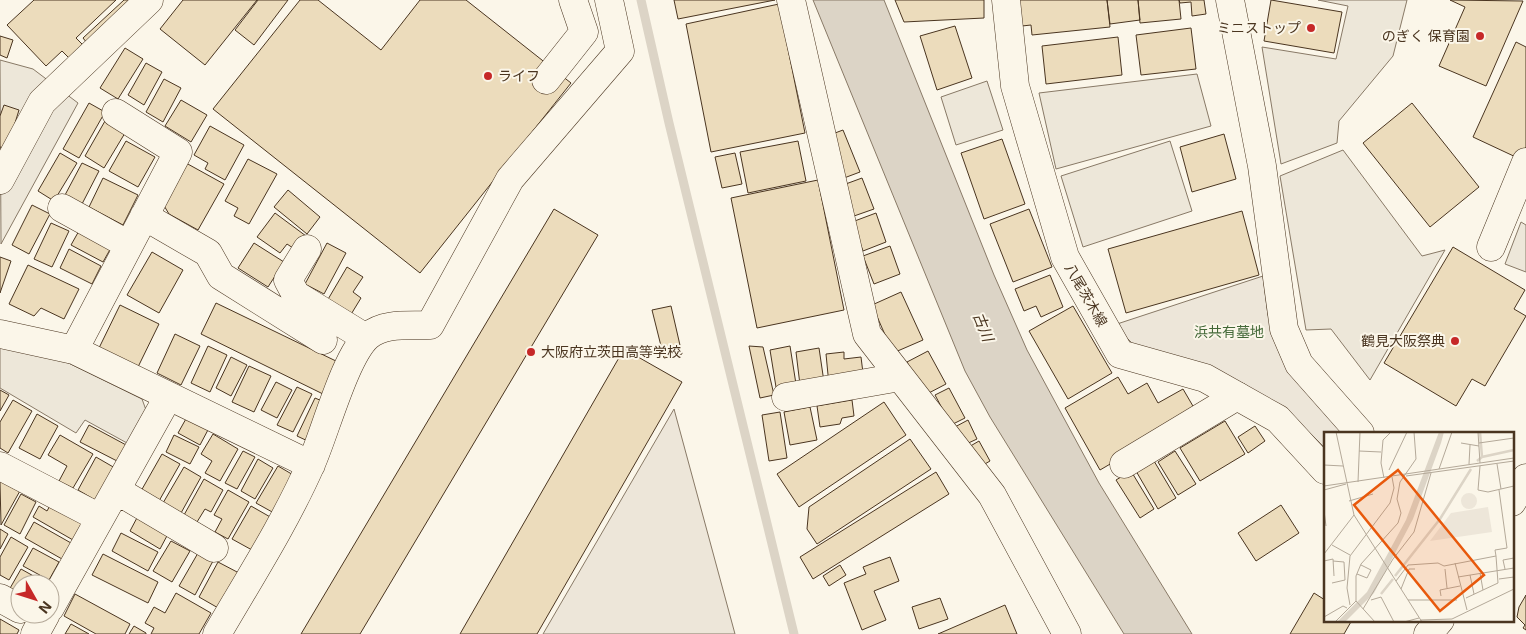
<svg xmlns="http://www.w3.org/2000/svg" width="1526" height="634" font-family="Inter,'Noto Sans JP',sans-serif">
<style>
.green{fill:#ede6d9;stroke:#887966}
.parking{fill:#ede7d9;stroke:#887966}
.water{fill:#dcd4c6;stroke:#887966}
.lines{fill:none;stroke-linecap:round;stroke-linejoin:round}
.stream{stroke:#dcd4c6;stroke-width:9}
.building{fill:#ecdcbc;stroke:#4a3520}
.minor-casing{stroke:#4a3520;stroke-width:29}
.major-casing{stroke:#4a3520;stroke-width:29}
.minor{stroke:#fbf6e9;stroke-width:28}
.major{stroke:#fbf6e9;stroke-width:28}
.poi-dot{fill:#c62828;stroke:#fbf6e9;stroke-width:2}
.labels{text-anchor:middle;stroke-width:4;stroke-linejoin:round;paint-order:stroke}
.poi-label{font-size:14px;fill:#4a3520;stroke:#fbf6e9;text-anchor:end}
.street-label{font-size:14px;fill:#4a3520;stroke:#fbf6e9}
.park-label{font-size:14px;fill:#436837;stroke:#fbf6e9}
.water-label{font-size:15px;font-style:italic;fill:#4a3520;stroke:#fbf6e9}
.inset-river{fill:none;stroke:#dcd4c6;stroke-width:2.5}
.inset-road{fill:none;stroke:#b4a999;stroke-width:1}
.view{fill:#e8590c;fill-opacity:0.15;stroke:#e8590c;stroke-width:2.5}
.inset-edge{fill:none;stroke:#4a3520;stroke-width:2.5}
</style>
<rect width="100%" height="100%" fill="#fbf6e9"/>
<path class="green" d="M1263 276 1268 315 1282 350 1343 433H1325V448L1308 431 1135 346 1114 325Z
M674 409 735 634H543Z"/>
<path class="parking" d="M1318 0H1407L1393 56 1339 121 1337 143 1281 164 1262 47 1336 59 1348 6Z
M0 60 33 69 78 103 1 244Z
M1197 74 1211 126 1056 169 1039 93Z
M987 81 1003 130 956 145 941 97Z
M1170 141 1192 211 1083 247 1061 176Z
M1343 150 1422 256 1445 250 1370 380 1331 329 1306 330 1280 176Z
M1521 222 1526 225V272L1505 264Z
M0 345 48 353 142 399 146 410 127 443 85 420 76 433 0 388Z"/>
<path class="water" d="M813 0H884L994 275 1027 350 1099 483 1192 634H1124L990 417 965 371Z"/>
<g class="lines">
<path class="stream" d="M641 0 669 123 794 634"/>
</g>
<path class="building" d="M34 0H116L76 38 84 46 70 59 62 51 46 66 7 25Z
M124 0H133L87 43 83 38Z
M183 0H257L205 65 160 29Z
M258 0H288L254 45 235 30Z
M300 0H318L381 50 420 0H466L571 83 420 273 213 109Z
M674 0H775L678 19Z
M895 0H984V18L904 22Z
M1019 0H1107L1110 27 1032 35 1031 25 1022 26Z
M1107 0H1138L1140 20 1110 24Z
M1138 0H1179L1181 19 1140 23Z
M1179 0H1204L1206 14 1192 16 1191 2 1180 3Z
M1271 0 1342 12 1334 53 1264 41Z
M1450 0 1523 1 1486 86 1439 66 1465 7Z
M779 4 805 133 711 152 686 24Z
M955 26 972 78 937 90 920 36Z
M1191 28 1196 69 1141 75 1136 35Z
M0 36 13 40 7 58 0 55Z
M1118 37 1122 75 1046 84 1042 46Z
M1516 42 1526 47V147L1520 159 1473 137Z
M125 48 143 59 118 99 100 88Z
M146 63 162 72 144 105 128 95Z
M164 79 181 88 163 122 146 112Z
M181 100 207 115 191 142 165 126Z
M89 103 105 112 79 158 63 149Z
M1412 103 1479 187 1430 227 1363 143Z
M4 105 19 110 7 149 0 147V116Z
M105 121 125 133 104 168 85 156Z
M210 126 244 145 225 180 205 169 208 163 194 155Z
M843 130 860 172 844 178 827 136Z
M1224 134 1236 179 1192 192 1180 147Z
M1002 139 1025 204 984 219 961 153Z
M126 141 155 157 138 187 109 171Z
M798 141 806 181 748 193 740 152Z
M60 153 77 163 54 201 38 191Z
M735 153 742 184 722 188 715 157Z
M248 159 277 174 249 224 234 216 238 208 225 201Z
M82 163 99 171 82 204 65 195Z
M186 163 224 184 198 230 169 214 163 204Z
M103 178 138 195 123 225 89 207Z
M862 178 874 209 854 216 843 185Z
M818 180 844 310 757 328 731 198Z
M288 190 320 217 307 234 274 207Z
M32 205 50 214 29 254 12 245Z
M554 209 598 235 360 634H301Z
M1029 209 1052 267 1013 282 990 224Z
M1242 211 1259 275 1126 313 1108 249Z
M275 213 306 236 296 250 287 244 280 253 257 237Z
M876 213 886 242 863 251 852 222Z
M51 223 69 231 52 267 34 259Z
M80 229 112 246 103 262 71 245Z
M254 243 284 262 268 287 238 268Z
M327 243 346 253 324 294 305 284Z
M890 246 900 274 874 284 863 256Z
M1453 247 1525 290 1514 309 1526 316 1485 386 1472 379 1456 406 1384 363Z
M69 249 101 266 92 284 60 268Z
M152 252 183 270 159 313 127 295Z
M0 257 11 261 0 293Z
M28 265 79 289 64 319 41 308 34 316 9 304Z
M347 267 363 277 353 292 361 298 350 316 327 301Z
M1050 275 1063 307 1041 317 1036 306 1024 311 1015 289Z
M901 292 923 340 893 353 872 305Z
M216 303 338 362 323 394 201 334Z
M120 305 159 324 138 367 99 348Z
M671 306 682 354 664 358 652 310Z
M1073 306 1112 373 1068 399 1029 331Z
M175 334 200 346 181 385 157 373Z
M208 346 227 355 210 392 191 383Z
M749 346 763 347 774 395 760 398Z
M790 346 796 384 776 387 770 350Z
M819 348 824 382 800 385 796 352Z
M624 349 682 382 537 634H460Z
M928 351 946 384 925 395 907 362Z
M844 352V359L861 357 864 381 829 385 826 354Z
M231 357 247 365 231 396 216 388Z
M249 366 271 376 254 412 232 402Z
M1118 377 1128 394 1147 383 1158 403 1183 389 1197 413 1100 470 1065 408Z
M276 382 292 390 277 418 261 410Z
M297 387 312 394 293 432 277 425Z
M949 388 965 418 951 425 935 395Z
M0 390 9 395 0 411Z
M315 398 329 404 312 443 297 436Z
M13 400 32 411 8 453 0 448V422Z
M852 400 854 416 842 418 840 424 820 427 817 406Z
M884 402 906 435 799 507 777 474Z
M810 407 817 440 790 445 784 412Z
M780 412 787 458 769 461 762 415Z
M37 414 58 426 40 459 19 448Z
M187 417 209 428 200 445 178 433Z
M968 420 977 439 962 446 953 428Z
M1225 421 1245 454 1200 481 1180 448Z
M89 425 128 446 119 462 80 442Z
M1255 426 1265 441 1248 453 1238 437Z
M213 434 238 449 220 481 205 473 212 461 201 454Z
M60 435 93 454 73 488 59 481 67 466 48 455Z
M174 435 199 447 190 464 166 452Z
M910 439 931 469 817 544 807 529 809 507Z
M979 441 990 461 978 468 967 448Z
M243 451 255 457 237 489 225 483Z
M1175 451 1196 484 1178 495 1158 462Z
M162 454 180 464 159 501 141 491Z
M96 457 115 468 97 501 78 490Z
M258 459 273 468 255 499 241 491Z
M1154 461 1176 498 1158 509 1136 471Z
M278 466 295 476 274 513 256 503Z
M184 467 201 477 181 513 163 503Z
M1131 471 1154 509 1140 518 1116 480Z
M936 472 949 494 813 579 800 557Z
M2 478 21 489 1 525 0 482Z
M204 479 223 490 211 512 205 509 197 522 184 515Z
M228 490 249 502 228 539 215 532 222 519 214 515Z
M21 494 36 502 20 534 4 525Z
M52 502 84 520 73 540 33 517 39 506 47 511Z
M1281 505 1299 533 1256 561 1238 533Z
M251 506 272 518 252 550 232 539Z
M139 514 169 532 160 549 130 531Z
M34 522 71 543 62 559 25 538Z
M0 529 8 534 0 549Z
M121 533 158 552 148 571 112 551Z
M11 537 28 547 9 580 0 575V557Z
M171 541 190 551 172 582 153 571Z
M33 548 59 562 49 580 23 566Z
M198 553 213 561 195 595 179 586Z
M103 554 158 582 148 603 92 575Z
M890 557 899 581 874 591 886 620 862 630 844 583 866 574 863 567Z
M218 562 239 573 220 609 199 597Z
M840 565 846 575 829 586 823 576Z
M21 569 46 583V584H20V597L9 590Z
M176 593 211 613 199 634H151L154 628 145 623 154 607 165 613Z
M1314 593 1325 600V620H1352L1344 634H1290Z
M75 594 130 624 125 634H96L64 616Z
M1526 595V630L1523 628 1525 625 1517 617 1519 607Z
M940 598 948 619 919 629 912 607Z
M1005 605 1017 634H938Z
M0 619 19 630 17 634H0Z
M71 624 89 634H65Z
M134 626 146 633V634H129Z"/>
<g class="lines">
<g class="minor-casing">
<path id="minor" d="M791 0 867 334 992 495 1067 634
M1230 0 1262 166 1284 329 1299 364 1360 433
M546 80 584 32 573 0
M0 180 42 102 149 0
M62 208 129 245
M144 216 208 253 221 276 323 340
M1491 247 1526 162
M307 249 288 280 296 295 366 338
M0 334 74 350 311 465
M74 350 178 152 116 113
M786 397 900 377
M1124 464 1237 396
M0 466 100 518
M116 490 214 548
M0 598 20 609
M50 608 168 397
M35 634 46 614
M217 634C249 579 285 523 311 464 325 433 345 356 368 336 385 322 410 326 430 325L510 179 620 51 609 0"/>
</g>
<g class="major-casing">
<path id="major" d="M1006 0 1015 86 1065 257 1120 354 1205 378 1278 419 1325 470
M1512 502 1526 478
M1428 634 1440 620"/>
</g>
<use href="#minor" class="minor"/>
<use href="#major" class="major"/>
</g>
<g class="poi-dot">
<circle cx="1311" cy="28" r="5"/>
<circle cx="1480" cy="36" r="5"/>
<circle cx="488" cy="76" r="5"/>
<circle cx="1455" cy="341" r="5"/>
<circle cx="531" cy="352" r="5"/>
</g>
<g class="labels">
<g class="poi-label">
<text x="1301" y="33">ミニストップ</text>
<text x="1470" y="41">のぎく 保育園</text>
<text x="498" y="81" text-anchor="start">ライフ</text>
<text x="1445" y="346">鶴見大阪祭典</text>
<text x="541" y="357" text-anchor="start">大阪府立茨田高等学校</text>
</g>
<g class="street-label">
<text transform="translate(1086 295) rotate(60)" y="5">八尾茨木線</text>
</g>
<g class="park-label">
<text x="1229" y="337">浜共有墓地</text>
</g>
<g class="water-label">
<text transform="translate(983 327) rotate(68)" y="5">古川</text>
</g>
</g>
<g transform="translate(1324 432)">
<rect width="190" height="190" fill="#fbf6e9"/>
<path d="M137 69a8 8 0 1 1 16 0a8 8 0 1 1-16 0ZM164 75 168 100 106 109 127 81Z" fill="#ede6d9"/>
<path d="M115 0H120L117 11 89 87 50 161 21 190H13L43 160 82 88Z" fill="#dcd4c6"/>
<path class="inset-river" d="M156 0 158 25M153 29 158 25 190 18M71 144 116 87 147 37M57 162 69 147"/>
<path class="inset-road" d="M12 0 30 83 98 190M154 0 156 31M137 11 155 14M155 11 190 6M35 19 57 20M145 32 146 13M173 32 177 57M0 33 19 34M156 34 154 58 164 60 190 54M115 37 128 0M65 38 83 0M82 44 190 29M60 46 57 31 59 8 67 0M34 50 36 0M0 54 190 26M0 58 22 52M25 69 49 62M0 79 2 94M8 113 26 123M0 122 30 83M0 129 9 127 10 144M131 131 143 178M121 137 123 156M181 137 179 128 190 126M156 141 159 158M33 142 43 146 47 138 37 133M146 143 150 162M134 145 190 136M175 147 190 145M72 149 84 133 114 131 120 134 172 124 171 118 183 116 175 58M8 151 21 148 20 130 9 129M77 157 85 137H91M117 164 116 158 136 154M142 166 174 151 172 124M47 168 57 165 70 190M84 168H133M26 173 23 156 26 124 66 71 70 56 68 45M39 177 69 127 90 100 107 41M0 185 19 174 23 176M96 188 128 187 190 157M11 190 32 169M51 190 32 169V144L37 132 74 91 77 81 73 67 76 50 92 27 90 0M80 190 95 186"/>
<path class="view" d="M74 38 160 143 116 179 30 73Z"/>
<rect width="190" height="190" class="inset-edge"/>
</g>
<g transform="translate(35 599) rotate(129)"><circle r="24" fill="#fbf6e9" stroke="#b4a999"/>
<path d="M0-4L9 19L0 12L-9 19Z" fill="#c62828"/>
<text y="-8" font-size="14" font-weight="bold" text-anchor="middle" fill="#4a3520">N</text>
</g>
</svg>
